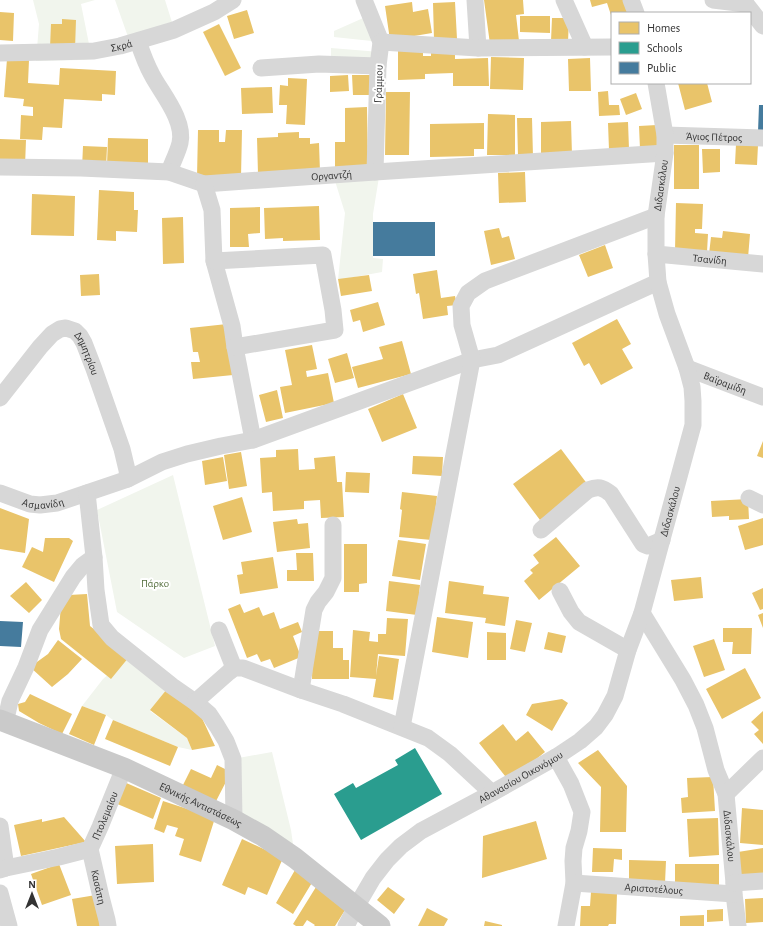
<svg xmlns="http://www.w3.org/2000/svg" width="763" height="926" font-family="'Alegreya Sans',sans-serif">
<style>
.green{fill:#f1f5ed}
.homes{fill:#e9c46a}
.schools{fill:#2a9d8f}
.public{fill:#457b9d}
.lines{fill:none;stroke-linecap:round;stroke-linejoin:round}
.minor{stroke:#d7d7d7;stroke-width:17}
.major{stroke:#cacaca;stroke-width:21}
.labels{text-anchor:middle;stroke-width:4;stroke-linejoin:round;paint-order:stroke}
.street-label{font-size:11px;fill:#333;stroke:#fff}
.park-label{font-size:11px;fill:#56703f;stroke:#fff}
</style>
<rect width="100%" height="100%" fill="#fff"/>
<path class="green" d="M33 0H95L81 4 92 59 81 60 36 61 39 24Z
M115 0H165L176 35 133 51Z
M370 15 381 42 334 37V31Z
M331 48 380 52 378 66 331 65Z
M379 177 373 214V258L383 259 382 272 338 280 345 213 335 181Z
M173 475 215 646 184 658 117 612 97 510Z
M129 657 167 689 150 711 187 738 192 750 178 747 113 720 106 715 82 706 103 679Z
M272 752 291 830 295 858 234 820 233 759Z"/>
<path class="homes" d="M484 0H523L524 14 516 15 519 41 490 44Z
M590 0H624L628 13H612V18L607 3 592 7Z
M412 2 413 12 428 9 432 33 390 40 385 6Z
M455 2 457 39 434 40 433 3Z
M247 10 254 33 234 39 227 16Z
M0 12 14 13 13 41 0 40Z
M520 16H550V33L520 32Z
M552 18H569L568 42 551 41Z
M62 19 76 20 75 49 50 48 51 24H62Z
M219 24 241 68 225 76 203 32Z
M431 49H455V59L488 58 489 86H453V73L425 74V79L398 80V51L423 50V56H431Z
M491 57 524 58 523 90 490 89Z
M590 58 591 91H569L568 59Z
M7 59 29 60 28 83 59 85 60 68 116 71 115 95 102 94V101L64 99 62 128 43 127 42 140 20 139 21 115 33 116V107L23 106 24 99 4 97Z
M348 75 349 91 330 92V76Z
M352 75H371V95H353Z
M288 78 307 79 305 125 286 124 287 105H279L280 85 288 86Z
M678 83H707L712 102 685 110Z
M272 87 273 113 242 114 241 88Z
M608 91 609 105H619L620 115 599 116 598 92Z
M386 92H410L409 155H385Z
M636 93 642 109 626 115 620 99Z
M367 107 368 169H335V142H345V108Z
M488 114 515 115V155H487Z
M517 118H532L533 157H518Z
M571 121 572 155 541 156V122Z
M628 122 629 149 609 150 608 123Z
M484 123V149H474V156L430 157V124Z
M657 125V148L640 149 639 126Z
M198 130H219V142H225L226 130H242L241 177H197Z
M299 132V138H310V144L319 143 320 172 258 174 257 138 278 137V133Z
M108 138 148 139V166L107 165Z
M0 139 26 140 25 166 0 165Z
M736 144 758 145 757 165 735 164Z
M674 145H699V189H674Z
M83 146 107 147 106 168H82Z
M702 149H720V172L703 173Z
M525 172 526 202 499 203 498 173Z
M99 190 134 192V210H138L137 232 116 231V241L97 240Z
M32 194 75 196 74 236 31 235Z
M676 203 703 204 702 229H695V233L708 234 707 252 675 251Z
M319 206 320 240 283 241V238L265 239 264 208Z
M260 207V233L248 234 249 247H230V208Z
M183 217 184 263 163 264 162 218Z
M499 228 502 238 509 236 515 259 491 265 484 231Z
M723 231 750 234 748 258 709 254 711 237 722 238Z
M605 245 613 268 588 277 579 255Z
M437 270 441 298 455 296 457 305 447 306 448 315 423 319 419 293 416 294 413 274Z
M99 274 100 295 81 296 80 275Z
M369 275 372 291 341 296 338 279Z
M378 302 385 325 363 332 360 320 353 322 350 310Z
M617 319 631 344 622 349 633 368 601 385 589 363 584 366 572 343Z
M227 324 233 375 193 379 191 362H200L198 352H193L190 328Z
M402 341 411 374 358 388 352 367 383 359 379 347Z
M312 345 317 369 306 371 307 377 328 373 334 403 285 413 280 387 292 385 285 350Z
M347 353 354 378 335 383 328 359Z
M277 390 283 418 266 422 259 395Z
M403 394 417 428 382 442 368 409Z
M763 441V458L757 456Z
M298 449 299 470 315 469 314 458 335 456 337 482H342L344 517 321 518 320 500 304 501V509L273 511 272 492 262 493 260 458 276 457V450Z
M561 449 588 485 540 520 513 484Z
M241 452 247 486 229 489 224 455Z
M413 456 443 457 442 476 412 474Z
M223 457 227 481 205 485 202 461Z
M346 472 370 473 369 493 345 492Z
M402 492 437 496 432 540 399 537 402 510 400 509Z
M242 497 252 532 223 540 213 506Z
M748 499 749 519 729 520V516L712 517 711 501Z
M0 508 29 519 25 553 0 549Z
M763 518V545L745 550 738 526Z
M297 519 298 524 308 523 310 548 277 552 273 522Z
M556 537 580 566 539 600 524 581 533 573 530 570 539 563 533 555Z
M45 538H69L73 541 54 582 22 567 32 547 43 552Z
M398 540 426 544 420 580 392 576Z
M344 544H367V583L359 584V592H344Z
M296 553H313L314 581H287V570H297Z
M273 557 278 588 240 594 237 575 243 574 241 562Z
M701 577 703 598 674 601 671 580Z
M389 581 420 585 417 615 386 611Z
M449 581 484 586 483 594 509 597 505 626 485 623 486 618 445 613Z
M26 582 42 600 29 613 10 596Z
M763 588V609L760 610 752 593Z
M87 594 90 626 129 657 111 679 61 639 59 629 61 605 69 595Z
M240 604 244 613 259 607 263 616 274 612 280 629 298 622 302 632 293 636 301 657 274 668 270 659 261 662 257 654 247 658 228 609Z
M763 613V628L758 615Z
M437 617 473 622 468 658 432 652Z
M387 618 408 619 405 656 378 654 376 676 379 656 399 659 393 700 373 697 376 679 350 677 353 630 370 632 369 641 378 642V634H386Z
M516 620 532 623 525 652 510 649Z
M723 628H752L751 654H732L733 642H723Z
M313 631H333V648H343V660H349V679H312Z
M487 632 506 633V660H487Z
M548 632 566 636 562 653 544 649Z
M714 639 725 670 704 677 693 646Z
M58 640 82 659 68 674 52 687 30 667 48 654Z
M745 668 761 698 722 719 706 689Z
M167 689 201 716 215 746 192 750 187 738 150 710Z
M30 694 72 714 62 734 39 723 19 711 18 704 25 702Z
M562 699 568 703 552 731 526 715 532 704Z
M82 706 106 715 94 745 69 734Z
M763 711V744L754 734 759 730 751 722Z
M113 720 178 747 170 766 105 739Z
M503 724 516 741 528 731 545 752 509 781 479 743Z
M598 750 627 786 626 832H600L601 787 578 763Z
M217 765 231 772 213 807 180 791 191 769 211 778Z
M713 777 715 811 682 813 681 798 688 797 687 778Z
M124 782 161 798 153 819 115 803Z
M163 801 215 818 201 862 179 855 184 839 175 836 178 828 167 825 164 833 154 829Z
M742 808 763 810V845L740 843Z
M64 817 86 842 21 856 14 825 42 819V822Z
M718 818 719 855 689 857 687 819Z
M536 821 547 859 482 878 483 836Z
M242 839 283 858 267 895 248 887 245 895 222 885Z
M153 844 154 882 117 884 115 846Z
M593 848 622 849V860L614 859 613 872H592Z
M763 848V874L741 878 738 852Z
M629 860 666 861 665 883 629 882Z
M59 864 71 895 42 905 31 874Z
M675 864H719V885L675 886Z
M295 870 313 881 293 914 276 903Z
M316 887 347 907 335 926H314L315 925 307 920 303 926H296L293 924Z
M388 887 405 899 394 914 377 900Z
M591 892 617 893 616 924H609L608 926H580L581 906H590Z
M96 895 100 926H77L72 899Z
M763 898V922L746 923 745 899Z
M427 908 448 919 444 926H418Z
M723 909V921L707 922V910Z
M704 915V926H680V916Z
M485 921 502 925V926H484Z"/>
<path class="schools" d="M415 748 442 794 361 840 334 794 353 783 356 788 398 765 395 760Z"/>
<path class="public" d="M759 105H763V132H758Z
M373 222H435V256H373Z
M0 621 23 622 21 647 0 646Z"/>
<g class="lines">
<g class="minor">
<path d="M364 0 381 42 378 66 375 172"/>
<path d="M475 0 478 48"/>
<path d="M564 0 585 47"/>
<path d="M631 0 636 13"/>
<path d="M713 0 746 4"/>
<path d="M746 4 763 26"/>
<path d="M138 41C142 53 146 64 152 75 162 94 185 120 180 143 178 152 172 163 169 172"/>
<path d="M381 42 478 48 612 47"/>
<path id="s1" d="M0 53 94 51 120 46 174 30 214 12 233 0"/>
<path d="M261 68 319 64 378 66"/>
<path id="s2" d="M665 135 763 138"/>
<path id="s3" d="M0 167 81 168 169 172 204 184 375 172 665 153"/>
<path d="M204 184 212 210 214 261 232 326 235 347 253 440"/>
<path id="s4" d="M656 254 763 264"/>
<path d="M214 261 323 255 333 310 335 330 235 347"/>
<path id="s5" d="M687 368 763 397"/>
<path id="s6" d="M0 398 40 347 52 334 60 329 66 328 75 331 80 336 84 343 94 369 122 449 127 470 128 479"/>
<path id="s7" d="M0 493 30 504 40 505 57 503 128 479 162 462 187 454 221 446 253 440 472 360 498 355 658 282"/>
<path d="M87 493 94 557 96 590 101 625 112 638 172 686 195 702 209 714 217 726 226 741 233 759 234 820"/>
<path d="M749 498 763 505"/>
<path d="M541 530 588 490C598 486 602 487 611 494L643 544 648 546 662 540"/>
<path d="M560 591 571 612 579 622 628 650"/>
<path id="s8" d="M642 613 683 680 696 705 705 728 716 770 726 794 734 883V894L738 926"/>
<path d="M219 630 234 668"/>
<path d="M301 690 314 610 318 602 326 592 333 578V525"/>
<path d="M195 702 229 672 234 668H243L301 690 343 704 428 738 450 754 492 793"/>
<path d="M5 723 10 701 26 667 40 630 45 622 73 577 83 565 94 557"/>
<path d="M402 727 472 360 462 325 461 306 468 293 485 281 656 216"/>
<path d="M556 757 571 784 582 812 579 831 574 848 573 861 574 883 566 926"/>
<path d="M726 794 763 758"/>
<path d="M0 826 6 868"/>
<path id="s9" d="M90 849 101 897 107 920 108 926"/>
<path id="s10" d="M0 870 6 868 59 857 90 849 100 827 124 768"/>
<path id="s11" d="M574 883 734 894"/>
<path d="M734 883 763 881"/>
<path d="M0 893 9 926"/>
<path id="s12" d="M346 926 356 907 373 878 387 860 401 846 421 831 492 793 556 757 580 741 596 727 605 715 615 696 628 650 642 613 693 425V401L692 387 687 368 667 314 658 282 656 254V216L665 153V135L656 83"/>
</g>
<path class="major" id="s13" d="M0 720 124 768 234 820 263 836 295 858 380 926"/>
</g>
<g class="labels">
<g class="street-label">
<text dy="4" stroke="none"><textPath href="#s1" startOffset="122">Σκρά</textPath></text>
<text transform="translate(378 84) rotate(-88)" y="4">Γράμμου</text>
<text dy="4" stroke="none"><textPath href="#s2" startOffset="49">Άγιος Πέτρος</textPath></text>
<text dy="4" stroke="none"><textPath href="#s3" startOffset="334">Οργαντζή</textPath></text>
<text dy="4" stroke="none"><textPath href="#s12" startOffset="891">Διδασκάλου</textPath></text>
<text dy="4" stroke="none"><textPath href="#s4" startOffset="54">Τσανίδη</textPath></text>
<text dy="4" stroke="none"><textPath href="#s6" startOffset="133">Δημητρίου</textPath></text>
<text dy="4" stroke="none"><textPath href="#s5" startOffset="41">Βαϊραμίδη</textPath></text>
<text dy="4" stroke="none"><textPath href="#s7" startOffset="45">Ασμανίδη</textPath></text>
<text dy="4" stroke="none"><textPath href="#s12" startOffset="556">Διδασκάλου</textPath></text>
<text dy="4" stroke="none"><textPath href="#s12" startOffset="236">Αθανασίου Οικονόμου</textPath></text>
<text dy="4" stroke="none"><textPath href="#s13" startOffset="218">Εθνικής Αντιστάσεως</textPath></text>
<text dy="4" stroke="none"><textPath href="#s10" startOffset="129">Πτολεμαίου</textPath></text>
<text dy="4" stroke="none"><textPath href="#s8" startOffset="243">Διδασκάλου</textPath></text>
<text dy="4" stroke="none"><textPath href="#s9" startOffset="39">Κασάπη</textPath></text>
<text dy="4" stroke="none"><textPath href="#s11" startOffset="80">Αριστοτέλους</textPath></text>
</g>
<g class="park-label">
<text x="155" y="587">Πάρκο</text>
</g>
</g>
<rect x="611" y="12" width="140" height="72" fill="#ffffff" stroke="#adadad"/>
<rect x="619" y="22" width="20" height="12" fill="#e9c46a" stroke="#adadad"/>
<text x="647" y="32" font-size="12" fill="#333333">Homes</text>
<rect x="619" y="42" width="20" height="12" fill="#2a9d8f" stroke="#adadad"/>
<text x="647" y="52" font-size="12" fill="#333333">Schools</text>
<rect x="619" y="62" width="20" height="12" fill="#457b9d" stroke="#adadad"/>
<text x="647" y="72" font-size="12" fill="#333333">Public</text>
<g transform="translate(32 894)" stroke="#ffffff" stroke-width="3" paint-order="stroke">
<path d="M0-3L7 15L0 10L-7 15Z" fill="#333333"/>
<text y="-6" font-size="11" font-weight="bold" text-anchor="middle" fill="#333333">N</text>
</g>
</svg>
